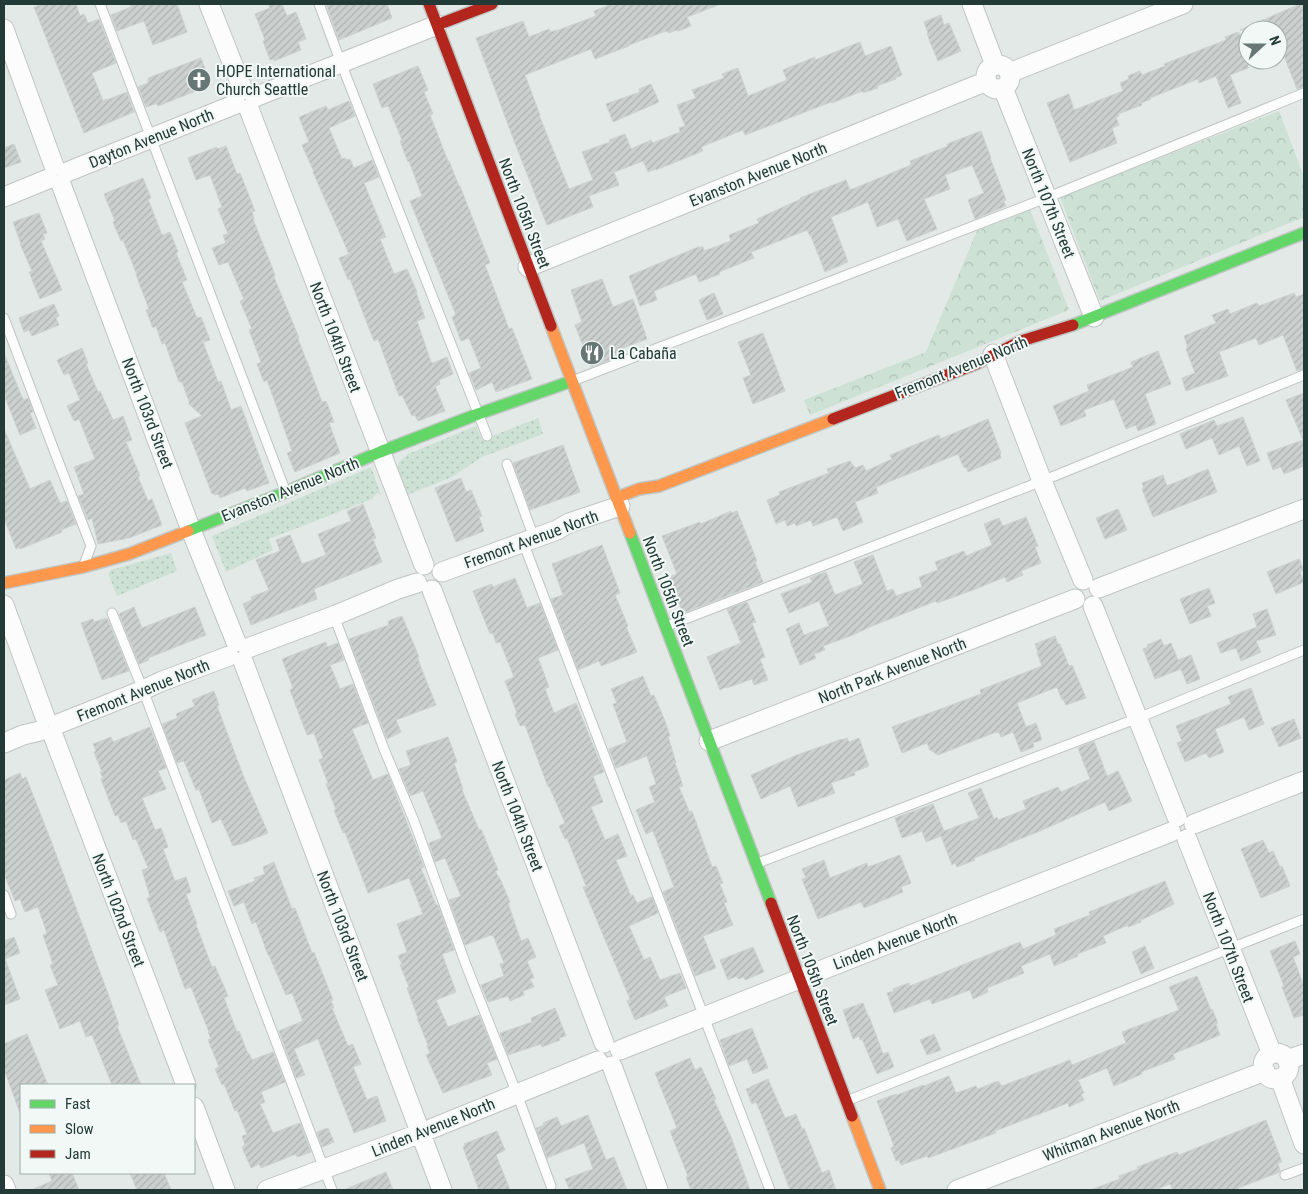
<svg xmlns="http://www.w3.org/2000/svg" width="1308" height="1194" font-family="'Roboto Condensed',sans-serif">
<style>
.grass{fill:url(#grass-dots)}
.park{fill:url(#park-crowns)}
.building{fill:url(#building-hatch);stroke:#ccd2d0}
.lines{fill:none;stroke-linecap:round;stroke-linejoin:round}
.lane-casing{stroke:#c0c5c4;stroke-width:11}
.street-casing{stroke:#c0c5c4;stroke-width:21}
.fast-casing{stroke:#c0c6c4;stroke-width:14}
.slow-casing{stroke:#c0c6c4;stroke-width:14}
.jam-casing{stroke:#c0c6c4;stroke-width:14}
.lane{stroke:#fbfcfb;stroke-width:9}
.street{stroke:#fbfcfb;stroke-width:19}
.fast{stroke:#63d668;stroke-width:11}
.slow{stroke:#ff974d;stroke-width:11}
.jam{stroke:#b3261e;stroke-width:11}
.labels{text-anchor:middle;stroke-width:4;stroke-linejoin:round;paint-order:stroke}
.poi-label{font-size:16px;fill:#233a37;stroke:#f1f8f5;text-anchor:start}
.street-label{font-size:16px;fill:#233a37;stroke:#f1f8f5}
</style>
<defs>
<pattern id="grass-dots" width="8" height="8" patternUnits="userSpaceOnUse" patternTransform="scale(1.25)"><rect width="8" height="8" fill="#cde1d5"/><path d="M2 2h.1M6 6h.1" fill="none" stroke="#b0c2b7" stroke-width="1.8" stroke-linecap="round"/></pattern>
<pattern id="park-crowns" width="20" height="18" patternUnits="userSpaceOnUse" patternTransform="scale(1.25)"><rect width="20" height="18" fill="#cde1d5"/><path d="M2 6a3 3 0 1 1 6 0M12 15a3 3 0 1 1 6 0" fill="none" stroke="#b0c2b7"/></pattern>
<pattern id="building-hatch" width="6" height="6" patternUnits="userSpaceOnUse" patternTransform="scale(1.25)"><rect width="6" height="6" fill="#ccd1d0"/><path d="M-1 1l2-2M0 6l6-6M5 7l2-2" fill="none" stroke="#afb4b3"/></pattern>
</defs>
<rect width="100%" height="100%" fill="#e3e9e7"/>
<path class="grass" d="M538 418 543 434 482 457 452 477 407 495 397 471 399 462 408 454 476 426 482 440Z
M371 467 381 495 377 493 372 499 269 539 273 550 226 572 212 536Z
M171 553 177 571 117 596 108 573 111 570Z"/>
<path class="park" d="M1279 111 1304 177V217L1100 301 1060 197Z
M1030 209 1069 310 810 415 804 400 926 352 977 231Z"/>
<path class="building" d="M43 4H76L80 16 84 14 88 23 99 19 116 63 92 73 103 101 106 99 107 100 127 92 134 112 84 133 34 7Z
M130 4H177L187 32 153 45 144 21 117 31 111 15 131 7Z
M268 4H282L287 16 296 12 306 39 298 42 301 50 274 61 273 59 270 60 263 41 265 40 255 14 270 8Z
M326 4H387L392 18 339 40Z
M612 4 718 5 687 17 691 26 679 31 676 30 669 33 666 31 629 45V46L595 59 591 49 525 75 540 115H539L569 189 593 180 582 152 610 142 609 140 625 134 631 149 651 140 653 143 680 132 679 128 685 126 677 105 696 98 692 90 724 78 722 74 738 68 748 96 787 80 783 70 815 57V60L860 42 865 56 891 46 902 75 895 78 896 79 877 86 878 88 863 93 862 91 832 103 831 102 745 135 743 130 701 147 703 151 656 170V169L648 172 643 161 614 172 619 185 589 196 593 207 547 225 513 138 476 38 523 21 529 37 549 29 551 32 556 30V31L596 16 594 11Z
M1300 4H1304V87L1297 89 1283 53 1278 55V30H1240Z
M941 15 944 25 949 23 961 51 938 61 930 42 927 33H928L924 22Z
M1248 31V68L1230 75 1241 103 1228 108 1216 76 1199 83 1198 79 1150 98 1151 99 1141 103 1142 105 1118 114 1119 116 1116 117 1119 125 1112 128 1117 143 1070 162 1047 103 1069 94 1074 110 1123 91 1120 83 1129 79 1128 76 1140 71 1142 75 1165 66 1164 64 1226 40 1225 37 1238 32 1240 35Z
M201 58 211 85 158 106 157 104H155L146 107 138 87 148 83V78Z
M418 66 428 90 424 92 433 114 430 115 448 161H449L459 186H460L490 263 485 265 509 329 512 328 532 379 496 392 492 382 476 390 469 373 481 368 469 338 461 341 452 317 456 315 410 201 422 196 409 161 408 162 400 141 402 140 388 106 382 108 373 84Z
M651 84 659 102 613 122 606 104 640 92 639 89Z
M349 101 355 116 329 128 342 159 345 158 347 160 350 159 354 168 372 160 379 177 364 183 386 237 380 239 394 274 407 269 417 292H416L425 318 417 321 431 362 433 363 447 357 453 374 439 380 440 384 435 386 445 411 418 421 415 415 412 416 402 395 399 396 378 339 374 341 350 279 348 280 339 258 349 254 313 172H314L302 145 309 142 299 117 326 106 328 110Z
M981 131 991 158H990L1006 200 1003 201 1006 206 975 219 968 200 984 193 972 165 945 175 950 189 924 199 937 229 907 241 898 219 877 227 868 202 831 217 848 262 825 272 811 236H810L807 230 751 252 754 258 719 272 720 274 699 282 696 274 654 291 657 300 640 306 629 276 698 247H703L704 251 731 241 729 235 759 223 757 219 801 199 800 198 846 180 850 190 911 165 910 161 948 146 947 144Z
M14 144 21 162 4 168V148Z
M226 146 237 174 240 173 255 211 252 212 254 219H253L272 267 275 276 274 277 299 338 298 339 309 367 322 402 326 401 334 422 329 423 340 453 295 472 287 453 292 451 276 405 267 380 264 382 257 364 261 362 249 330 252 329 240 301 244 299 228 262 219 265 212 248 226 243 223 235 228 234 218 209 222 207 210 175 196 180 188 158 217 147 218 149Z
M143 178 151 198 148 199 162 235 170 232 178 252 176 253 187 280 182 282 197 318 201 317 210 340 203 342 218 382 221 381 231 410 241 406 269 483 247 491 245 488 220 498 218 494 214 495 213 493 212 494 185 423 202 416 189 404V401L183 385 182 382H179L165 343 162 344 156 326 153 328 146 310 149 309 136 275H137L123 240 121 241 113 222 115 221 104 194Z
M39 213 47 233 43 234 45 239 41 241 62 290 40 299 29 272 32 271 20 244H21L13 222Z
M602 279 613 307 633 299 647 339 623 348 625 354 591 367 575 325 582 322 571 290Z
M714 293 723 314 707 320 699 300Z
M1294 293 1296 297 1304 294V369L1297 371 1283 335 1259 345 1256 338 1219 352 1228 376 1186 391 1182 378 1195 373 1186 349 1188 348 1184 336 1216 323 1212 315 1228 309 1230 314 1257 303 1259 306Z
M54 304 59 316 56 318 59 325 32 336 29 330 24 332 19 318Z
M763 333 785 391 753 404 743 378 751 375 738 342Z
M82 348 88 363 86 364 98 392 100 391 113 420 123 416 132 440 126 442 140 476 138 477 148 501 152 499 162 525 129 538 98 544 92 518 88 520 78 496 84 494 74 467 95 459 79 419 74 421 67 406 80 400 69 373 64 375 57 360Z
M1158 351 1171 384 1145 394 1156 424 1138 431 1136 425 1126 429 1114 399 1084 410 1086 416 1061 426 1053 406 1089 391 1087 385 1133 367 1131 362Z
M4 353 21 395 24 400 28 398 33 412 30 413 36 428 20 435 4 395Z
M1304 393V466L1284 474 1281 467 1273 470 1267 453 1303 440 1286 400Z
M1243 417 1260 461 1247 466 1239 446 1219 455 1212 438 1186 449 1180 434 1214 420 1217 426Z
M988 419 1001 453 1000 454 1001 458 968 472 966 467 964 468 958 454 876 487 878 493 855 502 863 522 843 531 837 517 813 526 811 520 796 526 795 523 787 526 785 520 776 524 767 500 780 495 779 492 829 473 827 469 850 461 855 468 863 465 866 471 892 459 890 455 939 435 940 439Z
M4 429 30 489 50 480 60 503 67 501 76 524 61 530 62 532 20 549 19 547 16 549 4 518Z
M563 445 580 492 530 510 513 463Z
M1208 469 1217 492 1153 517 1142 489 1144 488 1142 483 1163 475 1167 486Z
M461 478 466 492 471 490 482 516 479 517 484 531 456 542 435 488Z
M363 504 376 538 373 539 382 562 314 589 317 599 251 625 243 604 252 600 251 597 269 590 256 560 280 551 276 540 290 535 302 564 326 555 318 534 351 521 347 511Z
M1118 509 1127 530 1105 539 1096 518Z
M731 511V513L737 511 757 561 755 562 763 582 683 613 669 577 677 574 662 536 700 522 701 524Z
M1026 517 1038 546 1035 547 1041 563 1021 571 1023 575 1007 582 1005 577 973 590 937 603 936 601 872 626 853 635 823 646 825 650 814 654 816 658 800 665 790 641H791L786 629 799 623 804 635 829 626 819 601 789 613 781 594 812 582 810 578 826 572 835 595 863 584 854 562 873 555 887 591 893 589 896 596 922 587 919 577 938 570 935 562 964 551 966 556 992 545 984 524 999 518 1003 526Z
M602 545 620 593 615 595 628 626 626 627 637 652 601 666 599 661 578 670 551 599 563 595 552 564Z
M1299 559 1304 570 1300 572 1304 582 1276 594 1267 572Z
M515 578 527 608 540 603 558 650 538 658 549 687 545 689 554 713 576 703 604 772 593 776 603 802 591 807 605 840 618 834 627 856 616 860 631 896 633 895 637 903 652 897 658 913 629 926 644 960 650 957 660 980 680 973 686 988 664 997 668 1006 635 1020 627 1001 630 999 583 887 586 886 567 838 565 839 559 826 565 823 549 786 548 787 525 725 520 726 515 714 517 713 505 681 514 677 500 642 496 643 493 633 490 634 473 591 492 584 493 587Z
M1209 588 1215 603 1207 606 1211 616 1190 624 1180 599Z
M747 602 756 622 752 623 765 657 760 659 768 680 754 685 752 679 727 688 726 687 720 690 707 657 741 643 727 609Z
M134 607 142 628 195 607 206 635 148 658 149 660 139 664 119 614Z
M1267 609 1276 635 1256 641 1261 652 1241 661 1236 648 1221 653 1217 643 1257 627 1253 614Z
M402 616 419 657 418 658 420 665 436 705 396 720 401 732 387 739 349 639 389 625 388 621Z
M107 618 129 671 102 680 81 623 93 619 94 622Z
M1055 636 1058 644H1060L1069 666 1072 665 1086 698 1066 705 1063 699 1062 700 1057 687 1017 703 1026 727 1036 723 1042 740 1033 743 1034 747 1021 752 1013 732 1001 737 999 732 997 733 996 732 938 755 930 750 927 743 902 753 892 727 981 694 980 690 1042 666 1037 653 1038 652 1035 644Z
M1161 639 1164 646 1171 643 1178 660 1191 655 1200 679 1187 684 1181 669 1155 679 1143 649 1148 647 1147 645Z
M326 642 327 647 338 643 344 660 330 665 340 689 353 684 368 723 352 729 373 780 388 774 424 867 421 868 436 905H438L454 950 442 954 456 992 436 1000 448 1027 479 1015 497 1059 487 1063 492 1075 443 1093 426 1055 430 1053 427 1046 428 1045 417 1018H418L407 988 409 987 400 965 402 964 398 956 407 952 397 924 423 914 409 878 368 893 345 832 343 833 334 810H336L326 784 328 783 319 760 323 758 314 733 307 735 290 690 293 688 282 659Z
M643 676 651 696 654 695 665 721 670 736H668L676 763H675L683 786 679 787 689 811V812L692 811 712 867 716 866 723 883 720 884 727 902 724 903 733 925 703 936 716 968 695 976 663 892 674 887 653 831 646 834 636 810 655 802 649 787 656 784 647 756 616 768 609 749 627 742 613 704 617 703 611 689Z
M1251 688 1264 724 1249 730 1244 717 1215 729 1224 752 1209 758 1206 753 1185 762 1177 743 1182 741 1176 726 1231 704 1228 697Z
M214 691 219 705 217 706 243 775 268 833 239 845V844L233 846 221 819 212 823 199 789 196 790 184 761 177 763 162 724 178 718 176 714 195 706 192 700Z
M1294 719 1301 738 1279 747 1271 728Z
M150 727 166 768 158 771 166 789 142 798 155 830 161 828 168 847 163 849 175 881 186 877 191 892 186 894 197 924 196 925 212 967 215 966 228 996 224 998 237 1032 239 1031 248 1054 249 1053 252 1060 273 1052 285 1082 261 1092 265 1102 260 1104 273 1133 300 1123 311 1152 297 1157 296 1154 261 1168 259 1164 251 1168 242 1147 245 1145 242 1136 247 1134 237 1110 235 1111 224 1084 222 1085 215 1069 219 1067 208 1040 211 1039 208 1032H209L191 987 185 989 164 930 160 932 147 898 150 897 142 870 148 868 136 839 133 840 126 821 121 823 118 815 115 816 101 779 103 778 100 772H102L94 752 96 751 93 744 111 737 113 742Z
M448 737 457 762 454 763 463 789 462 790 477 825 479 830 481 829 498 870 495 871 501 881 510 902 508 903 521 941 528 938 536 957 527 961 534 978 530 979 534 987 523 991 524 995 510 1001 508 996 488 1002 481 985 504 976 500 964 504 963 493 935 492 936 491 935 465 945 449 900 461 896 445 858 435 862 429 843 442 838 423 791 410 796 399 769 411 765 406 751Z
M847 738 849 742 859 738 869 766 854 772 855 775 831 783 835 793 798 807 790 786 761 799 751 775 797 755 842 739V740Z
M1094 741 1107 776 1118 771 1132 801 1109 811 1105 802 1040 831 1007 844V845L974 858 975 860 957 867 955 863 952 865 941 836 926 842 922 831 902 838 895 818 933 804 944 831 979 818 968 793 981 788 994 819 997 817 998 820 1026 809 1023 801 1058 787 1061 792 1090 779 1078 748Z
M20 773 22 779 26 777 51 841 107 991 119 1025 117 1026 141 1085H112L92 1035 86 1037 80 1021 60 1029 45 990 58 985 50 965 53 964 43 935 47 933 38 907 25 912 20 899 15 901 4 874V780Z
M1263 840 1269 853 1273 851 1280 867 1282 866 1290 886 1261 898 1241 849Z
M900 855 911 883 901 887 903 892 864 908 861 902 818 919 802 879 806 878 802 869 824 860 830 878 867 863 868 867Z
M274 862 292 909 295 908 312 953 314 952 333 1000 331 1001 334 1008H332L348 1046 353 1044 355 1050 361 1064 353 1067 367 1100 377 1096 386 1121 354 1133 318 1039 294 1049 305 1075 296 1078 279 1031 303 1021 292 993 286 995 269 955H268L256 922 252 924 244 902 234 906 228 891 255 881 254 878 265 874 263 867Z
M1165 881 1174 904 1141 920V922L1128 927V925L1103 936 1106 943 1077 954 1078 956 1054 966 1050 954 1021 966 1024 973 987 988 988 992 973 999 970 990 932 1004 930 999 894 1013 887 993 894 991 893 989 909 983 910 986 1020 942 1023 949 1056 935 1054 929 1090 915 1089 912Z
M14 937 20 953 4 959V941Z
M1295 941 1300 954 1293 957 1304 986V1015L1294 1018 1282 987 1284 986 1270 951Z
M1145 946 1154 968 1141 974 1132 952Z
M753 947 764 972 745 980 744 977 738 979 737 976 728 980 720 960Z
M4 959H5L20 999 4 1005Z
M1197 976 1211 1010 1212 1009 1218 1023 1216 1024 1220 1035 1173 1054 1175 1059 1141 1072 1142 1074 1114 1086 1107 1068 1078 1080 1084 1093 1081 1094 1084 1100 1069 1107 1068 1103 995 1131 996 1133 928 1158 927 1156 901 1165 899 1160 896 1161 891 1148 894 1146 877 1101 896 1094 897 1095 923 1085 924 1086 949 1076 956 1093 976 1086 978 1089 998 1081 1002 1086 1070 1060 1072 1065 1126 1043 1122 1032 1179 1010 1169 987Z
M863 1003 868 1016H869L883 1054 888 1052 894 1067 877 1074 862 1039 860 1040 859 1036 853 1039 843 1010Z
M555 1008 566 1036 559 1038 560 1040 542 1047 541 1044 508 1055 500 1033 532 1022 531 1018Z
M752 1028 768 1068 753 1074 747 1059 729 1066 720 1040Z
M27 1034 48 1085H21V1113H20L4 1069V1044Z
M934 1034 941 1050 927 1055 920 1040Z
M690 1058 695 1070 701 1067 716 1099 714 1100 731 1137 750 1190H691L686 1177 688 1176 670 1131 677 1128 655 1073Z
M768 1079 785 1118 796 1114 802 1129 804 1128 822 1173 829 1170 836 1190H790L760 1111 756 1102 752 1104 746 1089 750 1088V1087Z
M588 1115 606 1160 614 1157 627 1190H570L565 1179 593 1169 584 1143 547 1158 536 1128 544 1125 543 1123 557 1117 561 1126Z
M1266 1120 1282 1162 1278 1163 1280 1171V1172L1233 1190H1173L1170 1184 1155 1190H1093V1189L1120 1179 1119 1176 1138 1169 1137 1167 1177 1152 1179 1155Z
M328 1128 334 1142 322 1147 317 1132Z
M497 1131 505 1150 496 1155 510 1190H479L463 1147 465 1146 464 1144Z
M386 1172 393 1190H344Z
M49 1173H72L79 1190H31L52 1181Z
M130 1173H164L171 1190H137Z"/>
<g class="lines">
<g class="lane-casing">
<path id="lane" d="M100 4 285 490
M319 4 341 63 487 436
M4 318 57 458 91 546 85 562
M575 380 1046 198 1304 93
M507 464 534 538
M523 542 770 1190
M112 613 143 690 332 1190
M334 616 384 749 414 821 466 965 517 1094 551 1186
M667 626 1042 481 1304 375
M758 863 1138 718 1304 650
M4 895 11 914
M849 1100 1304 919
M1285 1175 1304 1168"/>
</g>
<g class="street-casing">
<path id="street" d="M209 4 243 90
M972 4 995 65
M4 29 54 166
M986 77a12 12 0 1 1 24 0a12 12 0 1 1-24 0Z
M1009 73 1183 4
M1003 88 1094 317
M255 97 437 25
M249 109 424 565
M67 172 236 104
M61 184 191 530 236 642
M4 197 48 179
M528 267 987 81
M993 354 1042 481 1083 580
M442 572 557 530 569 523 620 506
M1099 588 1304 509
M432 590 604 1043
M4 605 45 717
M1093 606 1177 817
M248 648 336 615 398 589 417 583
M243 661 442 1190
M58 724 143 690 160 682 229 656
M53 735 186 1085
M709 741 1075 599
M4 743 23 735 40 731
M1194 824 1304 781
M1187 839 1272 1054
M620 1050 1171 832
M1263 1066a13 13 0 1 1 26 0a13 13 0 1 1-26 0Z
M1287 1060 1304 1054
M612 1066 658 1190
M1280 1078 1304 1144
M194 1107 225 1190
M4 1185 6 1190
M267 1190 421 1133 598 1061
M957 1190 1265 1071"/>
</g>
<g class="fast-casing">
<path id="fast" d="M1073 325 1304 233
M188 531 286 492 380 452 478 414 572 381
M630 533 771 903"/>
</g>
<g class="slow-casing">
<path id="slow" d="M551 326 630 533
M616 498 639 489 659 486 833 419
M4 583 83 567 129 554 188 531
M852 1116 880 1190"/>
</g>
<g class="jam-casing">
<path id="jam" d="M429 4 551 326
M437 25 492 4
M833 419 976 364 1021 341 1073 325
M771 903 852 1116"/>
</g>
<use href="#lane" class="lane"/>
<use href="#street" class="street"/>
<use href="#fast" class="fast"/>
<use href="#slow" class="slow"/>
<use href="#jam" class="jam"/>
</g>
<defs>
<g id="church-disc" transform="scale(1.25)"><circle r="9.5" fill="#667775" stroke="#f1f8f5"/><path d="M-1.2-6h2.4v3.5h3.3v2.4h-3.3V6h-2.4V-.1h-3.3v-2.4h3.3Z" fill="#fff"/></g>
<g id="restaurant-disc" transform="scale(1.25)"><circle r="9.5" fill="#667775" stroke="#f1f8f5"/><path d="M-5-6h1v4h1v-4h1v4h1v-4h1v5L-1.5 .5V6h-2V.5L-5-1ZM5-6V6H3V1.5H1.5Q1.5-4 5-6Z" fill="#fff"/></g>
</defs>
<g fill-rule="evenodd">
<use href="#church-disc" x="199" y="80"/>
<use href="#restaurant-disc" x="592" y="353"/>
</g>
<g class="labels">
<g class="poi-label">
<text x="216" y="77">HOPE International<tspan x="216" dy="18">Church Seattle</tspan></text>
<text x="610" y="359">La Cabaña</text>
</g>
<g class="street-label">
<text transform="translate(151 138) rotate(-22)" y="6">Dayton Avenue North</text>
<text transform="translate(758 174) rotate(-22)" y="6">Evanston Avenue North</text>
<text transform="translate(1049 203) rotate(68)" y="6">North 107th Street</text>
<text transform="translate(525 213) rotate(69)" y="6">North 105th Street</text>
<text transform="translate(336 337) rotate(69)" y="6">North 104th Street</text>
<text transform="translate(961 367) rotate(-22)" y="6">Fremont Avenue North</text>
<text transform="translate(148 413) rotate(69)" y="6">North 103rd Street</text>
<text transform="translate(290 489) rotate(-22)" y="6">Evanston Avenue North</text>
<text transform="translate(531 539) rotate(-20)" y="6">Fremont Avenue North</text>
<text transform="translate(669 591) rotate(69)" y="6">North 105th Street</text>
<text transform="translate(892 670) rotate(-21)" y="6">North Park Avenue North</text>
<text transform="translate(143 690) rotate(-22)" y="6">Fremont Avenue North</text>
<text transform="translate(518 816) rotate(69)" y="6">North 104th Street</text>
<text transform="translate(119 910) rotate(69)" y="6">North 102nd Street</text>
<text transform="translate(343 926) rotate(69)" y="6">North 103rd Street</text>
<text transform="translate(895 941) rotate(-21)" y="6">Linden Avenue North</text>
<text transform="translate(1229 947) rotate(69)" y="6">North 107th Street</text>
<text transform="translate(813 970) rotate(69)" y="6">North 105th Street</text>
<text transform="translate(433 1127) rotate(-22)" y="6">Linden Avenue North</text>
<text transform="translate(1111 1130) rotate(-21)" y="6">Whitman Avenue North</text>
</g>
</g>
<rect width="1308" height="1194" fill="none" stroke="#233a37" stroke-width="10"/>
<rect x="20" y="1084" width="175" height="90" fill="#f1f8f5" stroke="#9faca9"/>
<rect x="30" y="1100" width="25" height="8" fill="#63d668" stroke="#9faca9"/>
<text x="65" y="1109" font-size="15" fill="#233a37">Fast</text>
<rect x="30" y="1125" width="25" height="8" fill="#ff974d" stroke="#9faca9"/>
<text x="65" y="1134" font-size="15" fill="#233a37">Slow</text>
<rect x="30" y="1150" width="25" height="8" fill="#b3261e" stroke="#9faca9"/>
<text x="65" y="1159" font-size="15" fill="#233a37">Jam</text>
<g transform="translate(1263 45) rotate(69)"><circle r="24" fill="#f1f8f5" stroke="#9faca9"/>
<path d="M0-4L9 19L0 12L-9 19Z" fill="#667775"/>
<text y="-8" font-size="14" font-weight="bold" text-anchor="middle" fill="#233a37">N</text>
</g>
</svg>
